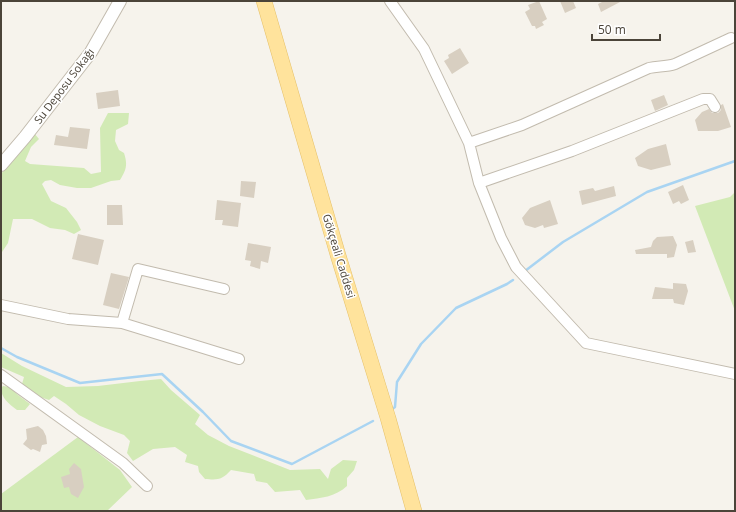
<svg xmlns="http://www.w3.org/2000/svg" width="736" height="512" font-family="'Open Sans',sans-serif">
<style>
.green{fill:#d2eab5}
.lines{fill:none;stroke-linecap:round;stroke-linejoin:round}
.stream{stroke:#a9d4f2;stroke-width:2.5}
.building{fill:#d8cfc1}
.minor-casing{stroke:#c2bbae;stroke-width:12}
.tertiary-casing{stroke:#c2bbae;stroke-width:14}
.primary-casing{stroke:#e6c16a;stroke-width:16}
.minor{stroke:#fff;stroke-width:10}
.tertiary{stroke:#fff;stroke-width:12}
.primary{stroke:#ffe39c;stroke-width:15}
.labels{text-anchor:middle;stroke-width:3;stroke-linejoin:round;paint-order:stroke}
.street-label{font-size:11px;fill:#4b4439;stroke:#fff}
</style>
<rect width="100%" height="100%" fill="#f6f3ec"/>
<path class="green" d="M108 113H129L128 124 116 130 115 141 119 150 124 153C128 165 126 170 120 180L111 181 91 188H77L60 185 51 180 45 181 42 184 51 201 66 208 77 222 81 230 74 234 65 230 50 228 32 219H13L8 243 2 252H1V174L34 133 39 139 31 147 25 161 30 164 84 168 91 174 101 172 100 128Z
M735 192V311L695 206 730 197Z
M1 353 22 366 66 387 98 386 140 381 161 379 171 390 200 415 195 424 208 435 229 446 290 470 320 469 328 479 331 469 343 460 357 461 354 470 347 478V486C335 497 321 498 306 500L300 490 275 492 267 483 256 481 254 474 231 470C222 480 218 480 205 479L199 472 198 466 185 462 187 455 175 447 153 449 133 461 127 453 130 441 124 435 100 426 79 415 66 404 54 396 49 400 37 396 22 384 24 377 1 367Z
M3 386 10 387 18 395 30 404 25 410H17C9 404 1 398 1 388Z
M78 437 120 470 132 487 107 511H1V494Z"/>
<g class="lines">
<path class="stream" d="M525 271 563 242 647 192 735 161
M1 348 17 357 80 383 162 374 203 412 231 441 292 464 373 421
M391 410 395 407 397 382 421 344 456 308 507 284 513 280"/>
</g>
<path class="building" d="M539 1 547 19 542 22 544 25 536 29 535 26H532L525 12 530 9 528 5Z
M560 1H573L576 8 565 13Z
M604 1H622L601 12 598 4Z
M460 48 469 63 452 74 444 61 449 58 448 55Z
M118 90 120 106 98 109 96 93Z
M664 95 668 105 655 111 651 100Z
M723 104 731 127 718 131H698L695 120 702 112 709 109 712 113H718L721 110V105Z
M70 127 90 129 87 149 54 145 56 135 68 137Z
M666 144 671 165 651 170 638 166 635 158 648 149Z
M241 181 256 182 254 198 240 196Z
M683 185 689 200 681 204 679 201 673 204 668 192Z
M614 186 616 196 582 205 579 191 593 188 595 191Z
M217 200 241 203 238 227 222 225 223 220H215Z
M550 200 558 224 544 228 543 225 535 228 525 225 522 218 530 208Z
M107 205H122L123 225H107Z
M78 234 104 240 98 265 72 259Z
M673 236 677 245 674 257 667 258V254H636L635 250 651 247 653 241 657 237Z
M693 240 696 252 688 253 685 242Z
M248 243 271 247 268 263 261 261 260 269 250 266 251 261 245 260Z
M111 273 129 277 119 309 103 305Z
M673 283 686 284 688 291 684 305 674 303 673 299H652L655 287 673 289Z
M38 426 43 430 46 436 47 444 42 445 40 452 33 449 31 450 23 444 27 439 26 429Z
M74 463 81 469 84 487 78 498 71 494 69 487 64 488 61 477 70 474 69 469Z"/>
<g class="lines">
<g class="minor-casing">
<path id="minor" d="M390 1 424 49 469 143 479 183 501 238 516 267 586 343 735 374
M469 143 522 125 649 68C658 66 666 67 675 64L731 38
M479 183 572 151 703 99H710L715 107
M1 305 68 319 122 323 239 359
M122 323 138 269 224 289
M1 375 123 463 147 486"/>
</g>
<g class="tertiary-casing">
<path id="tertiary" d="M1 165 25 137 91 52 120 1"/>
</g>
<g class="primary-casing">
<path id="primary" d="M264 1 338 255 388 418 414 511"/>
</g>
<use href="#minor" class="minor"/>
<use href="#tertiary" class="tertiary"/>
<use href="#primary" class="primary"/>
</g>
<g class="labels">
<g class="street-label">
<text transform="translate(64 86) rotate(-53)" y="4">Su Deposu Sokağı</text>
<text transform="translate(339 256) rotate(73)" y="4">Gökçeali Caddesi</text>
</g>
</g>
<rect width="736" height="512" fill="none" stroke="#4b4439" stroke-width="4"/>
<path d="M592 34v6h68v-6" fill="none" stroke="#4b4439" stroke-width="2"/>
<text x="598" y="34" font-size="12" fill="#4b4439" stroke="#ffffff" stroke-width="3" paint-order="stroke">50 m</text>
</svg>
